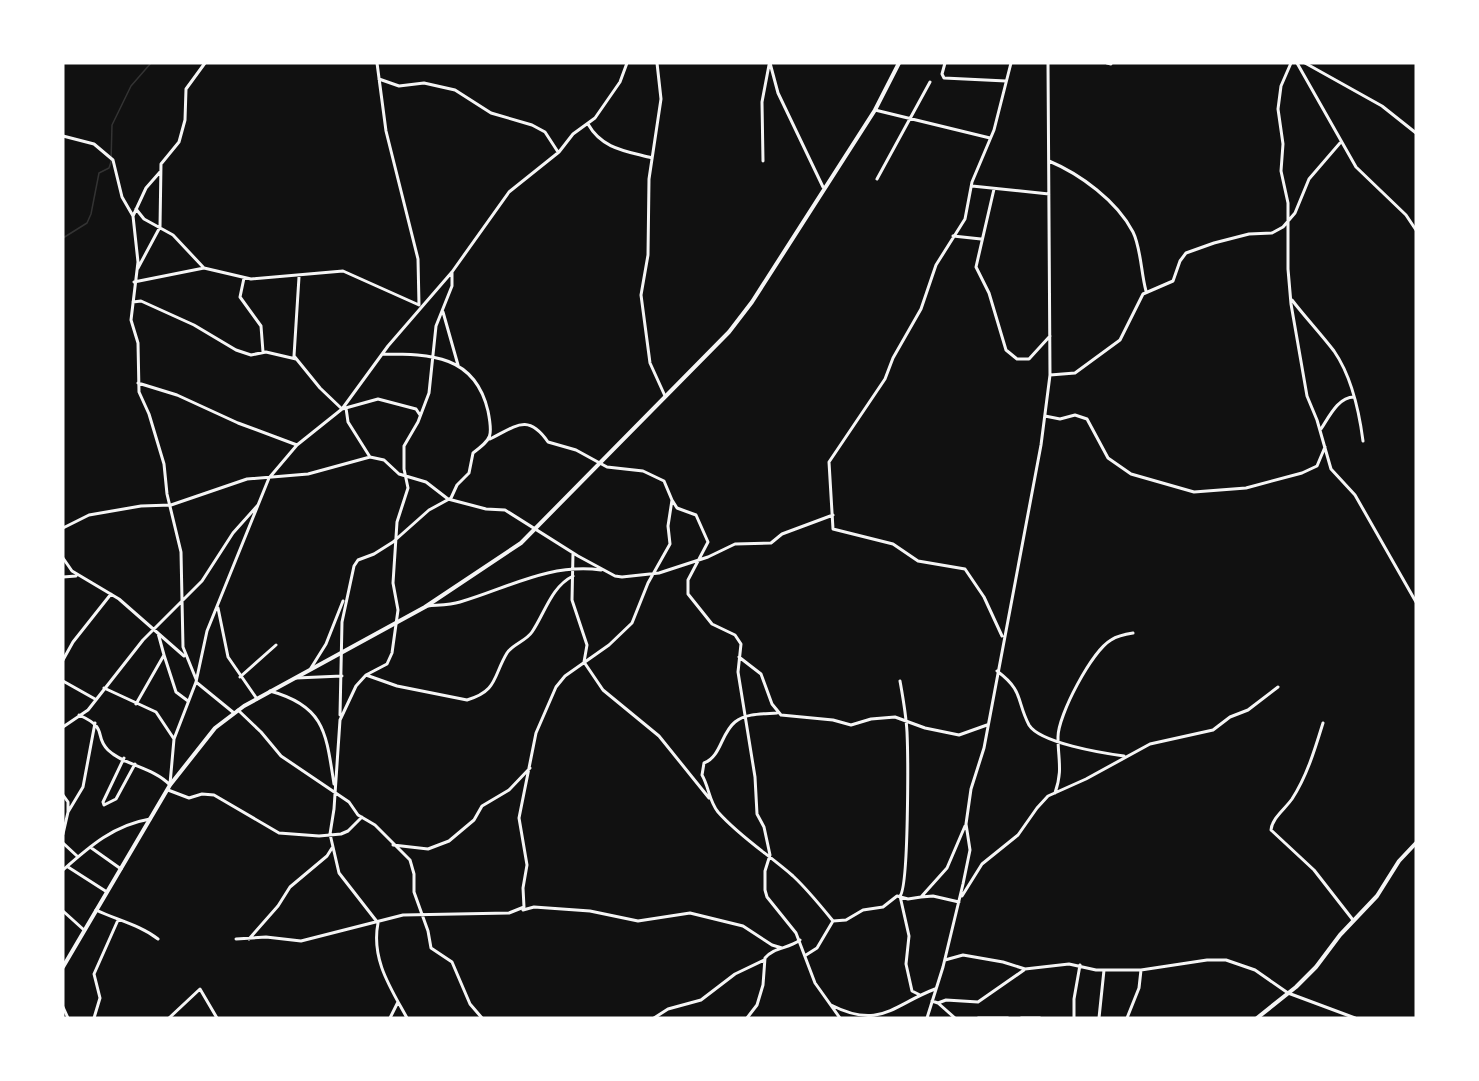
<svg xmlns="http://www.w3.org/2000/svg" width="1479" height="1081" font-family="'Exo 2',sans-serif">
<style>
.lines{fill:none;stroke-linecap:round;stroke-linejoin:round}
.stream{stroke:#333;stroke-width:1.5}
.minor{stroke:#f5f5f5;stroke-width:3}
.tertiary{stroke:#f5f5f5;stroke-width:4}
</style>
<rect width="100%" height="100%" fill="#111"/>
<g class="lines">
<path class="stream" d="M63 238 87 223 91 214 99 173 109 168 111 162 112 125 131 86 151 63"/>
<path class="minor" d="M377 63 386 131 418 259 419 305
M657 63 661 99 649 179 648 255 641 295 650 363 665 396
M770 63 778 93 823 187
M945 63 942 74 944 78 1006 81
M1107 63 1111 64
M1291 63 1281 86 1278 109 1283 144 1281 171 1288 203V269L1291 304 1307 396 1317 420 1331 469 1355 495 1416 602
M1297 63 1356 167 1406 215 1416 230
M1305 63 1382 106 1416 133
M379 79 399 86 424 83 455 90 491 113 532 125 545 132 558 152
M875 110 990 138
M588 124C602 149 626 151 652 158
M63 136 94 144 113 160 122 197 133 216 138 262 131 320 138 343 139 392 149 414 164 464 167 494 181 552 183 647 196 679
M763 161 762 102 769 65
M1049 161C1080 174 1117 201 1133 232 1141 248 1141 273 1146 291
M877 179 930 82
M972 186 1049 194
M994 189 976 267 989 293 1006 350 1017 359H1029L1050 336
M136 209 144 219 173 235 204 268
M133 216 146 188 160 172
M953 236 981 239
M138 268 160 227 161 164 179 142 185 120 186 89 205 63
M299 277 294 356 320 388 342 409 378 399 416 409 420 415
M244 278 240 297 261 326 263 352
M134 282 204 268 251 279 343 271 419 305
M1292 300C1305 317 1321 334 1334 351 1352 377 1359 410 1363 441
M133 302 141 301 194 325 236 350 251 355 266 352 296 359
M443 312 458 365
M1050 375 1075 373 1120 340 1143 294 1173 281 1180 261 1186 253 1214 243 1249 234 1272 233 1283 227 1295 213 1309 179 1340 143
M138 383 177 395 238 423 297 445
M346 408 348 422 370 457
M1045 416 1060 419 1075 415 1087 419 1108 458 1131 474 1194 492 1246 488 1302 473 1317 466 1325 447
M1321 429C1329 417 1338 397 1354 397
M672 500 677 508 696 515 708 542 688 580V594L712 624 735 635 741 644 738 672 755 777 757 814 764 827 770 855 765 871V890L767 897 796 933 815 983 840 1018
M63 528 89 515 141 506 171 505 247 479 308 474 370 457 384 460 399 474 426 482 448 499 486 509 505 510 578 556 615 576 622 577 659 573 708 557 735 544 771 543 782 534 833 515
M573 553 572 600 587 645 584 662 603 690 659 736 709 798
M63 558 72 571 119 599 184 656
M63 577 76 576
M428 606C438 605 450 605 460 602 508 588 549 563 601 570
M218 608 228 657 257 699
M1002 636 984 597 965 569 918 561 893 544 833 529 829 462 885 379 893 358 921 309 936 265 965 219 972 182 994 130 1011 63
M164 655 176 692 188 701
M739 657 761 674 772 704 781 715 833 720 851 725 871 719 895 717 925 728 959 735 987 725
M63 660 73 642 111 594
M311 668 326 644 343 601
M997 671C1024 691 1016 700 1029 725 1040 743 1102 753 1124 756
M366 675 397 686 467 700C498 691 493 676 507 653 513 644 526 641 532 632 545 613 551 587 573 576
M240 677 276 645
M296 678 342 676
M63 681 95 699
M900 681C903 698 906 714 907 732 908 754 909 886 900 896L909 936 906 964 912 991 920 995
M196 682 234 713
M104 688 156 712 174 739
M270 691C325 706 326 733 334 784
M136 704 164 655 158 633
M238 710 261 732 281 756 349 802 358 815 375 825 410 860 414 874V892L428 931 431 948 452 962 470 1004 482 1018
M777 713C763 714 746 713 735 722 721 733 721 757 704 763L702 775C709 787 709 801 718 812 740 837 768 854 793 876 808 890 820 905 833 921
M79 715C110 729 93 735 108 750 123 765 153 767 170 785
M340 715 342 622 354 566 358 560 374 554 393 542 429 510 451 498 457 485 469 473 473 453C492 439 493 436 488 411 475 355 431 354 382 354
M1323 723C1315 749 1307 776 1292 799 1285 809 1272 818 1271 830L1314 870 1353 920
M63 727 88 710 143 640 202 581 233 533 258 505
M124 758 103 802 104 805 116 799 135 764
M170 784 174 739 196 682 207 631 269 478 297 445 342 409 388 346 452 272 509 192 559 152 573 134 595 118 620 82 627 63
M168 790 189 798 202 794 214 795 279 833 319 836 341 834 348 831 362 817
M1055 793C1063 770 1058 760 1058 737 1058 715 1092 651 1111 640 1117 636 1126 634 1133 633
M63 795 68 802V812
M63 834 68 812 83 787 95 723
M63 843 77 856
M393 845 428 849 449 841 474 820 482 806 509 790 530 768
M90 847 121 869
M68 867 107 892
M63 870C90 846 114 825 150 819
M962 896 982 864 1018 835 1037 808 1048 796 1086 779 1150 744 1213 730 1230 717 1248 710 1278 687
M921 897 933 896 959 902
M96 910C117 920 140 925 158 939
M523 910 534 907 590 911 638 921 690 913 743 926 772 945 782 948
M63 911 84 930
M236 939 266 937 301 941 403 915 509 913 524 907 523 888 527 865 519 818 536 733 556 687 565 676 609 645 632 623 648 583 670 544 668 526 672 500 664 481 643 471 607 467 576 450 548 442C528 413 516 426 490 439
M249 939 278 906 290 887 327 856 332 848
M806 955 817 948 833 921 846 920 863 910 883 907 897 896 908 899 921 897 947 868 965 826
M945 960 963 955 1003 962 1025 969 1069 964 1096 970H1141
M932 1001 938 1003 955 1018
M938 1003 946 1000 978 1002 1024 970
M831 1005C880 1030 893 1005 935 989
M63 1007 68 1018
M94 1018 100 998 94 974 118 920
M169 1018 200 989 217 1018
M390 1018 398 1002
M407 1018C390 987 371 959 378 923L339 873 330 834 334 809 340 720 356 686 366 675 387 664 392 653 398 610 393 583 397 522 408 488 404 469V446L418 422 429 393 436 326 452 286V272
M654 1018 668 1009 701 1000 735 974 764 960
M747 1018 757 1005 763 985 765 958C774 947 788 949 800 940
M927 1018 943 967 963 884 970 850 966 824 971 789 984 748 1041 445 1050 375 1048 63
M978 1018H1008
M1021 1018H1040
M1074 1018V999L1080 965
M1099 1018 1104 970
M1127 1018 1139 988 1141 970 1207 960H1226L1255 970 1288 993 1355 1018"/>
<path class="tertiary" d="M63 967 170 785 215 728 244 706 425 607 521 543 729 332 752 302 875 110 899 63
M1257 1018 1296 987 1316 967 1340 935 1377 896 1399 861 1416 843"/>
</g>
<rect width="1479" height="1081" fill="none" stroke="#ffffff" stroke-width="129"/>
</svg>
